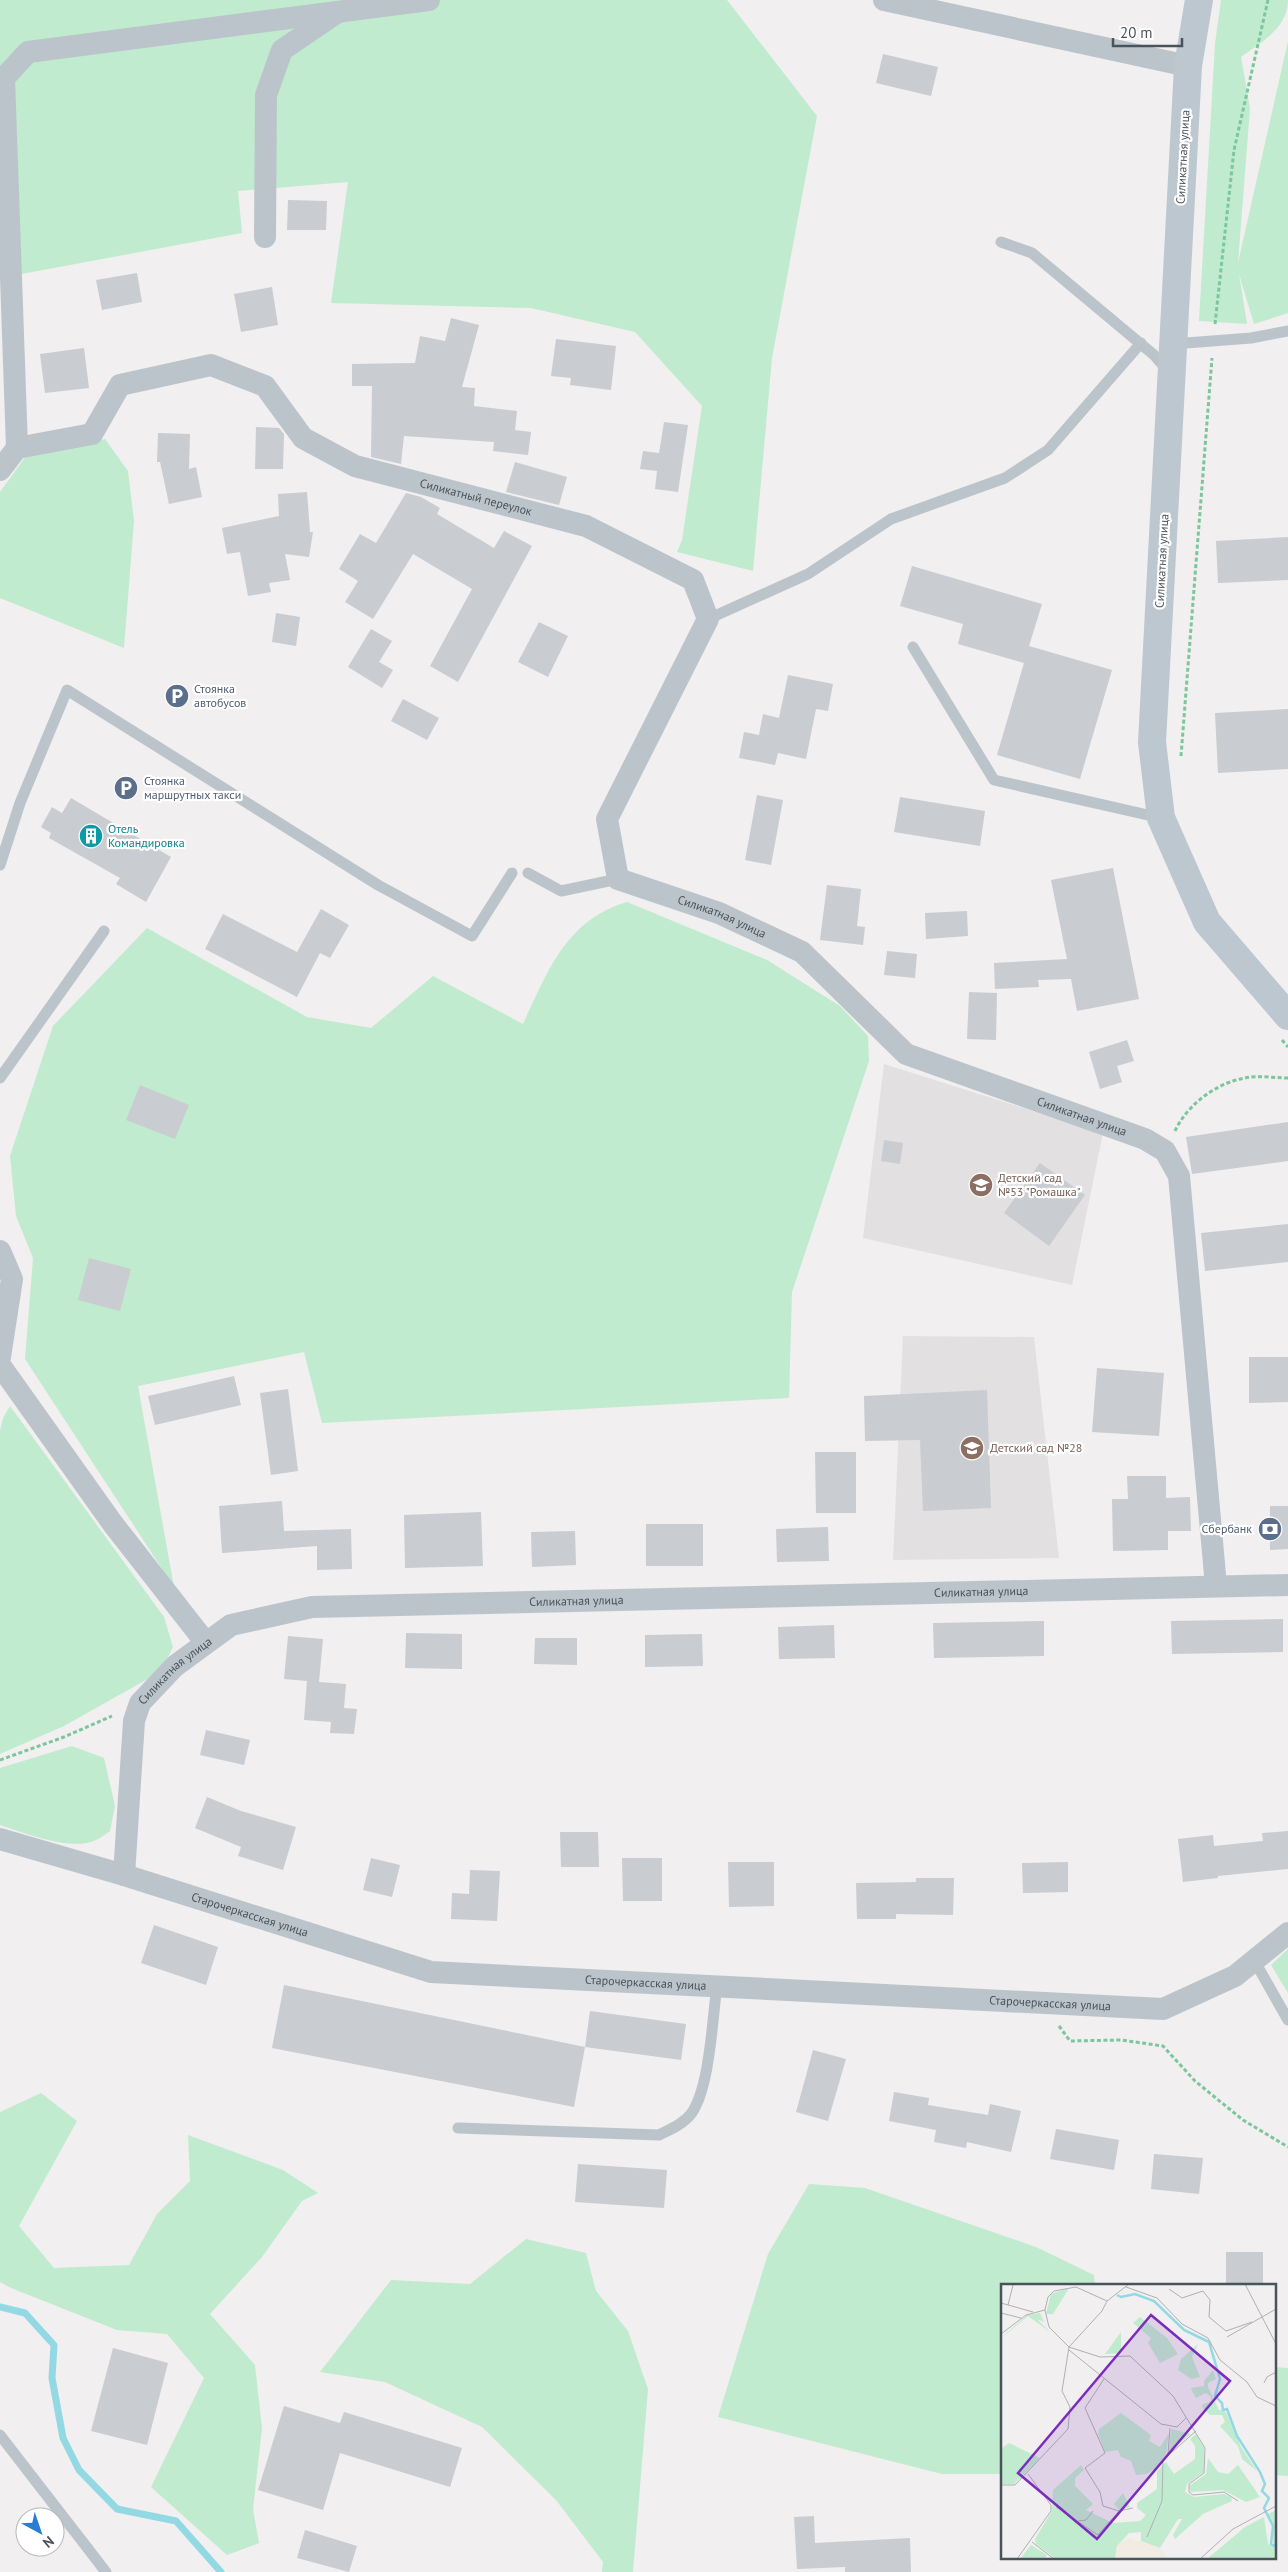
<svg xmlns="http://www.w3.org/2000/svg" width="1288" height="2572" font-family="'PT Sans',sans-serif">
<style>
.education{fill:#e2e0e0}
.green{fill:#c1ebce}
.lines{fill:none;stroke-linecap:round;stroke-linejoin:round}
.stream{stroke:#92d9e4;stroke-width:7}
.building{fill:#c9ccd1}
.path{stroke:#7cc69d;stroke-width:3;stroke-dasharray:4 2.5;stroke-linecap:butt}
.lane{stroke:#bcc4cb;stroke-width:11}
.street{stroke:#bcc4cb;stroke-width:22}
.secondary{stroke:#bcc7cf;stroke-width:28}
.labels{text-anchor:middle;stroke-width:4.5;stroke-linejoin:round;paint-order:stroke}
.street-label{font-size:12px;fill:#49535b;stroke:#fff}
.service-label{font-size:12px;fill:#4e5e75;stroke:#fff;text-anchor:start}
.culture-label{font-size:12px;fill:#0d838f;stroke:#fff;text-anchor:start}
.education-label{font-size:12px;fill:#785e54;stroke:#fff;text-anchor:start}
.inset-river{fill:none;stroke:#92d9e4;stroke-width:2.5}
.inset-road{fill:none;stroke:#aeb1b4;stroke-width:1}
.view{fill:#7b2cbf;fill-opacity:0.15;stroke:#7b2cbf;stroke-width:2.5}
.inset-edge{fill:none;stroke:#49535b;stroke-width:2.5}
</style>
<rect width="100%" height="100%" fill="#f1efef"/>
<path class="education" d="M884 1064 1103 1133 1072 1285 863 1238Z
M903 1336 1034 1337 1059 1558 893 1560Z"/>
<path class="green" d="M0 0H727L817 116 772 358 753 571 677 552 682 540 702 406 635 332 531 308 331 303 348 182 238 191 242 233 0 278Z
M1221 0H1288C1288 28 1261 42 1241 57L1250 108 1238 263 1288 41V313L1254 324 1239 274 1247 324 1199 321 1215 44Z
M105 439 128 471 134 521 124 648 0 598V492L26 456Z
M627 902 767 960 840 1006 868 1036 869 1061 792 1292 789 1398 322 1423 304 1352 138 1386 174 1587 25 1359 33 1258 16 1216 10 1156 53 1026 147 928 307 1017 371 1028 433 976 523 1024C548 971 566 920 627 902Z
M10 1406 164 1617 173 1647 166 1661 153 1676 64 1726 0 1754V1431L3 1418Z
M72 1746 104 1758 115 1806 110 1831C105 1834 101 1838 96 1840 73 1852 24 1833 0 1825V1768Z
M1288 1949V1993L1271 1965Z
M41 2093 77 2121 19 2226 54 2268 129 2265 157 2214 190 2181 188 2135 283 2170 318 2193 302 2201 262 2257 210 2314 255 2365 262 2428 253 2509 259 2543 227 2555 151 2487 204 2378 167 2334 117 2330 11 2288 0 2282V2112Z
M809 2184 865 2188 1036 2247 1094 2275 1095 2286H1002V2474H942L718 2417 768 2254Z
M526 2239 586 2253 596 2291 628 2331 648 2389 633 2572H602L603 2562 556 2500 482 2427 385 2382 320 2372 391 2280 470 2284Z
M1274 2367 1288 2368V2476L1274 2475Z"/>
<g class="lines">
<path class="stream" d="M0 2307 25 2313 54 2345 52 2378 63 2438 79 2470 117 2509 176 2521 221 2572"/>
</g>
<path class="building" d="M883 54 938 67 931 96 876 83Z
M288 200 327 201 326 230H287Z
M137 273 142 302 102 310 96 280Z
M272 287 278 325 241 332 234 294Z
M451 318 479 325 462 387 475 388 474 406 517 411 515 430 531 432 528 455 493 451 494 442 404 436 401 464 371 457 372 386H352V364L415 363 420 336 445 341Z
M556 339 616 346 611 390 570 385 571 378 551 376Z
M84 348 89 388 45 393 40 354Z
M664 422 688 425 678 492 655 489 657 471 640 469 643 451 659 453Z
M256 427 279 428 284 434 283 469H255Z
M158 433 190 434 189 469 196 467 202 497 169 504 160 462H157Z
M515 462 567 477 559 505 506 492Z
M307 492 310 532H313L309 557 285 554 290 580 269 583 271 592 248 596 240 552 227 554 222 528 279 516 278 494Z
M406 493 421 497 440 508 437 514 494 548 504 531 532 546 458 682 430 666 472 589 413 554 373 619 345 602 358 581 339 569 360 534 376 543Z
M1288 537V580L1218 583 1216 541Z
M912 566 1042 604 1029 646 1112 670 1080 779 997 755 1024 663 958 644 963 624 900 606Z
M276 613 300 617 296 646 272 642Z
M539 622 568 636 548 677 518 662Z
M371 629 392 641 379 662 393 670 382 688 348 667Z
M788 675 833 684 828 711 816 709 806 759 778 753 775 765 739 758 744 732 759 735 763 714 779 718Z
M403 699 439 718 427 740 391 721Z
M1288 709V769L1218 773 1215 713Z
M757 795 783 800 771 865 745 860Z
M900 797 985 811 980 846 894 832Z
M71 798 171 857 146 902 116 884 120 878 49 838 51 833 41 827 52 807 62 813Z
M1113 868 1139 999 1077 1011 1071 979 1038 980 1039 987 995 989 994 963 1067 959 1051 880Z
M827 885 861 889 857 926 865 927 863 945 820 940Z
M321 909 349 925 330 958 320 953 297 997 205 949 223 914 297 952Z
M967 911 968 936 926 939 925 913Z
M887 951 917 954 915 978 884 975Z
M969 992 997 993 996 1040 967 1039Z
M1127 1040 1134 1061 1117 1066 1122 1082 1100 1089 1089 1052Z
M140 1085 189 1105 175 1139 126 1120Z
M1288 1122V1161L1192 1174 1186 1137Z
M884 1140 903 1143 900 1164 881 1161Z
M1040 1163 1085 1195 1049 1246 1004 1213Z
M1288 1224V1262L1205 1271 1201 1233Z
M89 1258 131 1269 120 1311 78 1300Z
M1249 1357H1288V1402L1249 1403Z
M1097 1368 1164 1373 1159 1436 1092 1432Z
M234 1376 241 1405 155 1425 148 1396Z
M288 1389 298 1471 271 1475 260 1393Z
M987 1390 991 1508 923 1511 920 1440 865 1441 864 1396Z
M815 1452H856V1513H816Z
M1127 1476H1166V1498L1190 1497 1191 1531H1168V1550L1113 1551 1112 1499H1128Z
M282 1501 284 1531 351 1529 352 1569 317 1570V1546L222 1553 219 1506Z
M1270 1506H1288V1549L1270 1550Z
M481 1512 483 1566 405 1568 404 1515Z
M646 1524H703V1566H646Z
M828 1527 829 1561 777 1562 776 1529Z
M575 1531 576 1565 532 1567 531 1532Z
M1283 1619V1652L1172 1654 1171 1621Z
M1044 1621V1656L934 1658 933 1623Z
M834 1625 835 1658 779 1659 778 1627Z
M406 1633 462 1634V1669L405 1668Z
M702 1634 703 1666 645 1667V1635Z
M288 1636 323 1639 319 1682 346 1684 344 1708 357 1709 354 1734 330 1733 331 1722 304 1720 307 1681 284 1679Z
M535 1638H577V1665L534 1664Z
M206 1730 250 1740 244 1765 200 1755Z
M207 1797 241 1811 296 1827 283 1870 238 1856 241 1847 195 1828Z
M1288 1831V1869L1218 1876V1878L1183 1882 1178 1839 1213 1835 1214 1846 1263 1841 1262 1833Z
M560 1832H598L599 1867H561Z
M371 1858 400 1865 392 1897 363 1890Z
M622 1858H662V1901H623Z
M728 1862H774V1906L729 1907Z
M1068 1862V1892L1023 1893 1022 1863Z
M470 1870 500 1871 497 1921 451 1919 452 1893 469 1894Z
M916 1878H954L953 1915 896 1914V1919H857L856 1883 916 1882Z
M154 1925 218 1947 206 1985 141 1963Z
M284 1985 585 2047 574 2107 272 2048Z
M590 2011 686 2024 681 2060 585 2047Z
M813 2050 846 2059 828 2121 796 2112Z
M894 2092 929 2098 928 2105 988 2115 990 2104 1021 2111 1011 2152 967 2142 966 2148 934 2142 936 2130 889 2121Z
M1056 2129 1119 2140 1114 2170 1050 2159Z
M1154 2154 1203 2158 1199 2194 1151 2189Z
M578 2164 667 2170 664 2208 575 2202Z
M1226 2252H1263V2286H1226Z
M113 2348 168 2363 147 2445 91 2431Z
M284 2406 340 2423 344 2412 462 2448 450 2487 340 2453 323 2510 258 2490Z
M814 2516 815 2543 910 2538 911 2572H845V2567L797 2569 794 2517Z
M305 2530 357 2546 349 2572 297 2558Z"/>
<g class="lines">
<path class="path" d="M1215 324 1234 150 1268 0
M1181 756 1212 358
M1282 1040 1288 1047
M1175 1131C1187 1105 1216 1083 1245 1078 1258 1075 1274 1078 1288 1078
M0 1760 64 1737 112 1716
M1059 2026 1070 2041 1121 2040 1163 2046 1195 2081 1243 2120 1288 2147"/>
<path class="lane" d="M1001 242 1032 253 1154 355 1167 370
M1173 344 1251 338 1288 331
M708 619 808 574 891 519 1005 478 1048 450 1141 343
M913 647 994 780 1161 818
M0 865 20 803 67 690 378 885 472 936 512 873
M528 873 561 891 618 879
M0 1078 104 931
M1254 1960 1288 2020
M458 2128 659 2135C671 2129 683 2124 691 2114 710 2088 712 2020 717 1986
M0 2435 106 2572"/>
<g class="street">
<path d="M884 0 1188 66"/>
<path d="M265 237 266 95 282 50 335 14"/>
<path d="M17 448 4 78 28 52 429 0"/>
<path id="s1" d="M0 470 17 448 92 434 120 385 211 365 265 386 303 438 355 466 586 526 693 580 708 619 607 819 618 879 719 913 802 952 906 1054 1145 1139 1165 1151 1179 1176 1216 1586"/>
<path d="M0 1251 12 1279 0 1357"/>
<path d="M0 1365 113 1524 206 1643"/>
<path id="s2" d="M0 1839 124 1875 431 1972 1163 2009 1235 1976 1288 1933"/>
<path id="s3" d="M124 1875 134 1721 140 1703 175 1666 231 1625 312 1607 1288 1585"/>
</g>
<path class="secondary" d="M1199 0 1188 66 1152 742 1161 818 1207 922 1288 1016"/>
</g>
<defs>
<g id="parking-disc" transform="scale(1.25)"><circle r="9.5" fill="#5c6f8a" stroke="#fff"/><path d="M-3.5-5.5H1a3.5 3.5 0 0 1 0 7H-1V5.5H-3.5ZM-1-3.4V-.6H.8a1.4 1.4 0 0 0 0-2.8Z" fill="#fff"/></g>
<g id="building-disc" transform="scale(1.25)"><circle r="9.5" fill="#0f9aa8" stroke="#fff"/><path d="M-4-6H4V6H1V3H-1V6H-4ZM-2.5-4.3h1.7v1.8h-1.7ZM.8-4.3h1.7v1.8H.8ZM-2.5-1h1.7V.8h-1.7ZM.8-1h1.7V.8H.8Z" fill="#fff"/></g>
<g id="school-disc" transform="scale(1.25)"><circle r="9.5" fill="#8d6e63" stroke="#fff"/><path d="M0-5L7-2L0 1L-7-2ZM-4 1L0 2.5L4 1V4Q0 6-4 4Z" fill="#fff"/></g>
<g id="bank-disc" transform="scale(1.25)"><circle r="9.5" fill="#5c6f8a" stroke="#fff"/><path d="M-6-4H6V4H-6ZM0-2.3a2.3 2.3 0 1 0 0 4.6a2.3 2.3 0 1 0 0-4.6Z" fill="#fff"/></g>
</defs>
<g fill-rule="evenodd">
<use href="#parking-disc" x="177" y="696"/>
<use href="#parking-disc" x="126" y="788"/>
<use href="#building-disc" x="91" y="836"/>
<use href="#school-disc" x="981" y="1185"/>
<use href="#school-disc" x="972" y="1448"/>
<use href="#bank-disc" x="1270" y="1529"/>
</g>
<g class="labels">
<g class="street-label">
<text transform="translate(1183 157) rotate(-87)" y="4">Силикатная улица</text>
<text dy="4" stroke="none"><textPath href="#s1" startOffset="560">Силикатный переулок</textPath></text>
<text transform="translate(1162 561) rotate(-87)" y="4">Силикатная улица</text>
<text dy="4" stroke="none"><textPath href="#s1" startOffset="1231">Силикатная улица</textPath></text>
<text dy="4" stroke="none"><textPath href="#s1" startOffset="1651">Силикатная улица</textPath></text>
<text dy="4" stroke="none"><textPath href="#s3" startOffset="1046">Силикатная улица</textPath></text>
<text dy="4" stroke="none"><textPath href="#s3" startOffset="641">Силикатная улица</textPath></text>
<text dy="4" stroke="none"><textPath href="#s3" startOffset="221">Силикатная улица</textPath></text>
<text dy="4" stroke="none"><textPath href="#s2" startOffset="261">Старочеркасская улица</textPath></text>
<text dy="4" stroke="none"><textPath href="#s2" startOffset="666">Старочеркасская улица</textPath></text>
<text dy="4" stroke="none"><textPath href="#s2" startOffset="1071">Старочеркасская улица</textPath></text>
</g>
<g class="service-label">
<text x="194" y="693">Стоянка<tspan x="194" dy="14">автобусов</tspan></text>
<text x="144" y="785">Стоянка<tspan x="144" dy="14">маршрутных такси</tspan></text>
<text x="1252" y="1533" text-anchor="end">Сбербанк</text>
</g>
<g class="culture-label">
<text x="108" y="833">Отель<tspan x="108" dy="14">Командировка</tspan></text>
</g>
<g class="education-label">
<text x="998" y="1182">Детский сад<tspan x="998" dy="14">№53 "Ромашка"</tspan></text>
<text x="990" y="1452">Детский сад №28</text>
</g>
</g>
<g transform="translate(1001 2284)">
<rect width="275" height="275" fill="#f1efef"/>
<path d="M68 4 52 30H45L50 10ZM39 29 43 38 36 35 49 48 27 32 0 54 26 31ZM139 33 166 54 177 70 159 79 147 59 150 54 132 39ZM120 48V69L104 70ZM197 60 191 73 199 93 190 95 177 86 180 75ZM212 86 215 95 207 99V103L218 126 225 128 240 163 256 187 241 175 237 162 219 142 224 138 221 131H209L202 124 201 121 210 117V113L205 109 195 114 191 107 190 104 203 102V97ZM120 129 150 151 148 157 159 163 168 149 165 170 155 184 146 190 135 191 130 177 120 173 117 166 104 168 97 150 98 145ZM171 145 190 150 168 168 170 147ZM195 150 203 164V188L186 200 184 208 193 213 223 210 230 213 231 217 202 230 174 255 172 251 181 235H177L159 264 140 257V248L128 249 116 262 114 275H55L35 260 34 255 51 227 52 206 80 181 83 186 74 194V202L92 220 85 226 112 239 139 237 145 231 136 224V219L156 205V187L165 178 173 190 194 175V162L189 155ZM8 159 39 174 13 200H0V165ZM207 174 217 188 227 190 237 181 259 213 245 218 222 206 190 208 188 202 205 190ZM122 209 129 223 118 226 113 220ZM275 226V257L272 260V243L267 230ZM263 233 267 260 275 264V275H206L244 243ZM30 261 46 271 44 275H19Z" fill="#c1ebce"/>
<path d="M128 254 159 264 168 275H114L116 262Z" fill="#f1ebe1"/>
<path class="inset-river" d="M116 11 120 13 134 10 153 17 183 46 208 58 219 95 214 112 221 119 222 126 226 125 236 152 259 188 264 200 261 207 268 214 263 224 272 242 270 260 273 262 275 259"/>
<path class="inset-road" d="M244 0 275 60M125 3 156 14 181 40 207 54 219 76 246 98 256 113 275 122M168 5 181 14 202 7 209 16 208 33 225 47 251 38M0 19 32 28M7 21 12 1 10 0M44 26 48 43 68 63M0 29 20 34M0 50 25 31 44 26 47 13 53 7 75 3 106 17 128 0M226 53 275 25M68 63 99 73 129 72 172 112 204 164 203 189 188 200V208L192 211 223 208 237 217M68 63 101 27 106 17M68 66 160 140 176 143 185 134M103 95 84 124 104 169 84 184 99 208 102 222 118 227 132 224M263 99 266 93 275 88M167 170 169 144M0 201H14L67 145 69 123 61 107 68 63M55 223 97 251 118 227M77 237 85 236 92 227M146 253 161 217 162 176 195 147M31 258 53 275M16 275 50 227V221L27 190M199 275 232 245 275 222"/>
<path class="view" d="M150 31 229 97 96 255 17 189Z"/>
<rect width="275" height="275" class="inset-edge"/>
</g>
<g transform="translate(40 2532) rotate(140)"><circle r="24" fill="#ffffff" stroke="#b6babd"/>
<path d="M0-4L9 19L0 12L-9 19Z" fill="#297ed2"/>
<text y="-8" font-size="14" font-weight="bold" text-anchor="middle" fill="#49535b">N</text>
</g>
<path d="M1113 38v8h69v-8" fill="none" stroke="#49535b" stroke-width="2.5"/>
<text x="1120" y="38" font-size="15" fill="#49535b" stroke="#ffffff" stroke-width="4" paint-order="stroke">20 m</text>
</svg>
